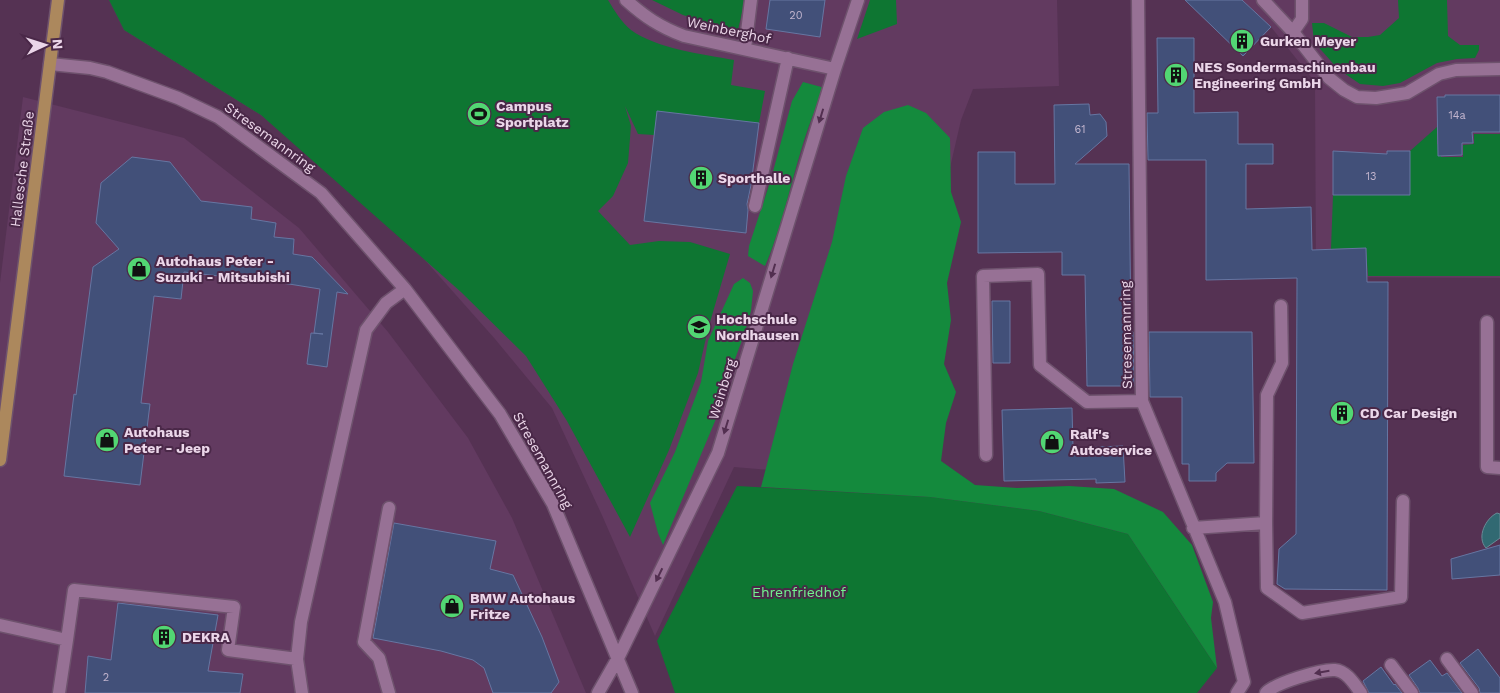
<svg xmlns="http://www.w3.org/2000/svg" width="1500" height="693" font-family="'Work Sans',sans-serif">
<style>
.built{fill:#623a60}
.green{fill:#0e7632}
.forest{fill:#148a3d}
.water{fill:#316972;stroke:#698a96}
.building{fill:#425079;stroke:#6676a2}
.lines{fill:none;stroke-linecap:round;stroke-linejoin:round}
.minor-casing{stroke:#6e526d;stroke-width:15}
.major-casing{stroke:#6e526d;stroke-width:15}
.minor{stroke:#977195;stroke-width:12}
.major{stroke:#ac885d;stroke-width:12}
.oneway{fill:#522f50}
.labels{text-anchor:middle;stroke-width:4;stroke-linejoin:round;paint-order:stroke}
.number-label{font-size:11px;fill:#c1b4cd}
.street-label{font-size:14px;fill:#ebd6e9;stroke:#4a2848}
.poi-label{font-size:14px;font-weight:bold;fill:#ebd6e9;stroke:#4a2848;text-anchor:start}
.park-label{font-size:14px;fill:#72f48f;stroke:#4a2848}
</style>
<rect width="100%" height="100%" fill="#553253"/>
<path class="built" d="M109 0H1057L1059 86 973 89 961 120 916 315 883 479 734 467 655 636 601 513 552 408 495 339 400 232 261 115 124 30Z
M1242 0H1500V278L1316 277 1315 82 1271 27Z
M23 97 184 138 299 228 388 332 468 438 512 518 586 693H0V283Z"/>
<path class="green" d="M109 0H608C614 10 622 23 631 30 657 49 703 54 734 60L731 85 765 91 759 123 654 135 638 134 625 106 631 126 628 163 613 196 598 211 630 245 659 241 690 242 730 254 708 329 698 373 669 450 630 537 567 421 526 356 461 292 261 115 124 30Z
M652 0H745L737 34 683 15Z
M870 0H896L897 24 857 39Z
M1398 0H1447L1448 36 1460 45H1479V50L1475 58 1457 59 1437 63 1400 83 1383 86 1360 84 1338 69 1314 42 1312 23H1324L1352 37H1368L1380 35 1399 18Z
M1437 127V144H1441V157H1463V145L1474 144V134H1500V276H1368L1366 248 1331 249 1333 195H1410V151Z
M737 486 930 497 1039 511 1128 534 1217 668 1197 693H675L657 641Z"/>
<path class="forest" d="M803 82 825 88C796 145 790 209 765 266L748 256 749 246 771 179 792 101Z
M908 105 926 113 950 138 951 192 961 222 947 283 951 320 944 364 956 392 946 423 941 461 975 485 1017 488 1069 486 1114 489 1163 512 1192 545 1213 602 1211 618 1217 668 1128 534 1039 511 930 497 761 487 793 364 832 242 846 176 863 128 884 112Z
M743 278 750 283 753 291 751 311 744 335 723 391 718 414 663 545 658 533 650 503 675 452 701 382 708 341 734 284Z"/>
<path class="water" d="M1497 513 1500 514V538L1486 548C1476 537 1486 518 1497 513Z"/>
<path class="building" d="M770 0H825L820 37 766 29Z
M1185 0H1242L1271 27 1243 56Z
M1157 38H1194V113L1238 112V144H1273V164H1246V209L1311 207 1312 250 1366 248 1367 282H1388L1387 590 1285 589 1277 584 1279 549 1296 534 1297 278 1206 280V160H1148L1147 113H1158Z
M1445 95H1500V132H1472L1473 143H1462V155L1438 156 1437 97H1445Z
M1089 104 1090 115 1100 114 1106 122 1107 136 1075 164H1129L1131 332H1133L1134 386H1087L1085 275H1062V252L978 253V152H1015V184H1055L1054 105Z
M657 111 759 123 751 185 747 204 748 210 746 233 644 221Z
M1333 151 1387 154V151H1410V195H1333Z
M132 157 170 162 201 201 252 207 251 219 276 223 274 237 294 239 293 254 312 257 348 294 337 292 327 367 307 364 311 333 323 334 314 333 320 289 289 284 184 272 181 299 154 296 141 403 150 404 140 485 64 476 74 394 76 395 93 267 119 249 96 223 101 183Z
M992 301H1010V363H993Z
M1149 332H1252L1254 463H1227L1216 473V481H1189V464H1182V397H1150Z
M1072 408 1073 448 1123 446 1125 482 1096 483V479L1004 481 1002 410Z
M394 523 496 541 490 569 513 575 542 637 559 682 551 693H493L484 668 473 660 441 651 373 638Z
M1500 545V575L1452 579 1451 559Z
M118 603 218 615 208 671 243 674 240 693H85L88 656 111 660Z
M1478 649 1500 678V693H1480L1479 688 1460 663Z
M1430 660 1442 676 1447 673 1462 693H1420L1418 688 1409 675Z
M1381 667 1394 685 1395 684 1402 693H1369L1363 681Z"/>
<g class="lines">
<g class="minor-casing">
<path id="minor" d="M626 0C645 17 660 27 684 36L835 69
M1138 0 1142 401 1225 602 1244 682 1237 693
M1263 0 1293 32 1329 78 1344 90 1357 97 1376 98 1407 93 1439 74 1456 70 1500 69
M1293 32 1302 19V0
M745 48 751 0
M50 64 90 68 107 72 178 98 218 117 321 193 405 289 500 414 553 504 632 693
M755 206 788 58
M1487 322V467L1500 468
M986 455 983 276 1038 274 1040 365 1087 402 1142 401
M389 508 364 642 379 658 389 693
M1266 523 1267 588 1302 613 1401 597 1403 501
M1193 528 1266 523 1267 395 1282 363 1281 306
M0 625 67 640 74 590 234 607 228 650 297 659
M1447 659 1472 693
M1391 665 1412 693
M59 693 67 640
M302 693 297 659 301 622 366 330 386 303 405 289
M598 693 618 658 718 453 835 69 858 0
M1266 693C1275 683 1321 669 1335 670 1347 671 1355 685 1361 693"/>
</g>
<g class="major-casing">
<path id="major" d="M0 460 58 0"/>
</g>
<use href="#minor" class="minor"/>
<use href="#major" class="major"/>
</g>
<defs><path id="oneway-solid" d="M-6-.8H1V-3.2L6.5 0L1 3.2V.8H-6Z" transform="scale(1.25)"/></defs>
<g class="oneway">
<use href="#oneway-solid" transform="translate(821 116) rotate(107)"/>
<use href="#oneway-solid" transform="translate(773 271) rotate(107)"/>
<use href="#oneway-solid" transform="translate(726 427) rotate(107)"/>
<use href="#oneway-solid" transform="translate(659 575) rotate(116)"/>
<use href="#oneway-solid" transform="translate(1322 672) rotate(170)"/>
</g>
<defs>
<g id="building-disc" transform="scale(1.25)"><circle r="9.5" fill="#52d673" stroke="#4a2848"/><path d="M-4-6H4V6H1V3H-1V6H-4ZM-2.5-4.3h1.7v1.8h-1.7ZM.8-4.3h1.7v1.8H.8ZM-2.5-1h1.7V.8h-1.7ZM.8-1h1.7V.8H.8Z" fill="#111"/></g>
<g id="stadium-disc" transform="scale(1.25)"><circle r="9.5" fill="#52d673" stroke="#4a2848"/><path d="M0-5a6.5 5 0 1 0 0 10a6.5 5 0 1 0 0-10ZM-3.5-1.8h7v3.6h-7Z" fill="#111"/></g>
<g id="shop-disc" transform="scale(1.25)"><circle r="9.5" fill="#52d673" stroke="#4a2848"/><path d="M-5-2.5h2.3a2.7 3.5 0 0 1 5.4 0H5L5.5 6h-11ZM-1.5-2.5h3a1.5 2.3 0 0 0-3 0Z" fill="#111"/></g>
<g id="university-disc" transform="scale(1.25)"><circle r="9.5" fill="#52d673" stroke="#4a2848"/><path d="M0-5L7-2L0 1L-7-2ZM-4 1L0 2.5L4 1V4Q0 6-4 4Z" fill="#111"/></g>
</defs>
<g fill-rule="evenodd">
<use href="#building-disc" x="1242" y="41"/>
<use href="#building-disc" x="1176" y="75"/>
<use href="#stadium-disc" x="479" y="114"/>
<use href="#building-disc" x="701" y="178"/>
<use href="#shop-disc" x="139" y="269"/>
<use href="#university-disc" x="699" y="327"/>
<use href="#building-disc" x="1342" y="413"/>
<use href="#shop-disc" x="107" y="440"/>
<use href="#shop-disc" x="1052" y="442"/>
<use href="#shop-disc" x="452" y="606"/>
<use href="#building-disc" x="164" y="637"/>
</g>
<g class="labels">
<g class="number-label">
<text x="796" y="19">20</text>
<text x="1457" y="119">14a</text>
<text x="1080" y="133">61</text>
<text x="1371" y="180">13</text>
<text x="106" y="681">2</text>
</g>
<g class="street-label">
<text transform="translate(729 30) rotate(12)" y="5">Weinberghof</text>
<text transform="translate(270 137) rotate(36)" y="5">Stresemannring</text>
<text transform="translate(22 169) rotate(-83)" y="5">Hallesche Straße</text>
<text transform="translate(1126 335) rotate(-91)" y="5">Stresemannring</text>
<text transform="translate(722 389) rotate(-73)" y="5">Weinberg</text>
<text transform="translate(543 460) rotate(61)" y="5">Stresemannring</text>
</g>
<g class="poi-label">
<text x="1260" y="46">Gurken Meyer</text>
<text x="1194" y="72">NES Sondermaschinenbau<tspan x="1194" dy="16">Engineering GmbH</tspan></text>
<text x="496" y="111">Campus<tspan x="496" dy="16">Sportplatz</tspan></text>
<text x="718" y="183">Sporthalle</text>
<text x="156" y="266">Autohaus Peter -<tspan x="156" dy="16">Suzuki - Mitsubishi</tspan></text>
<text x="716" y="324">Hochschule<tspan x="716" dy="16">Nordhausen</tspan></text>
<text x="1360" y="418">CD Car Design</text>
<text x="124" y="437">Autohaus<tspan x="124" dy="16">Peter - Jeep</tspan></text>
<text x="1070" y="439">Ralf's<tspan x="1070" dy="16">Autoservice</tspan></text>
<text x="470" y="603">BMW Autohaus<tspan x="470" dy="16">Fritze</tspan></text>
<text x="182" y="642">DEKRA</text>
</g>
<g class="park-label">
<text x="799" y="597">Ehrenfriedhof</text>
</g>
</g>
<g transform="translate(45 45) rotate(86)" stroke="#4a2848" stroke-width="4" paint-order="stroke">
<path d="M0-4L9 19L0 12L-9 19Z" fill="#ebd6e9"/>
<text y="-8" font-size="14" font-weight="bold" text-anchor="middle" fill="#ebd6e9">N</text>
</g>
</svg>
